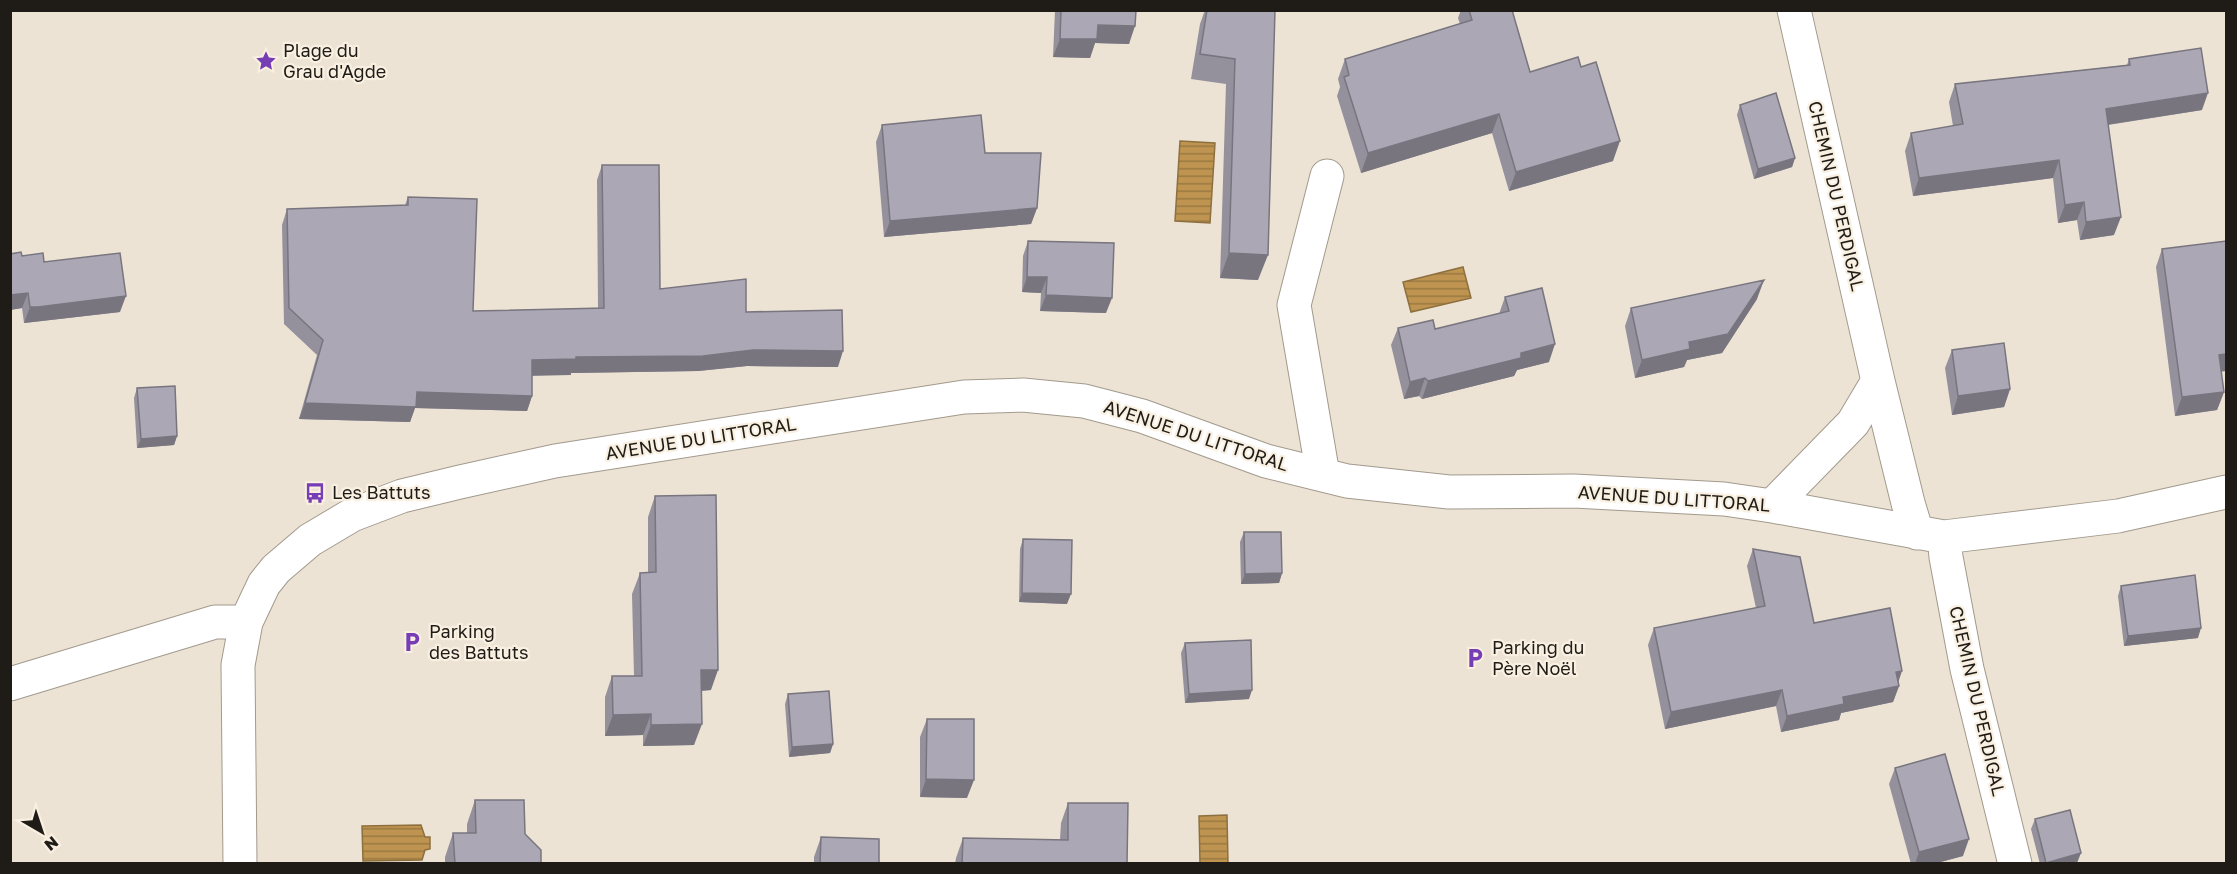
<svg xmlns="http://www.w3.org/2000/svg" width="2237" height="874" font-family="'Golos Text',sans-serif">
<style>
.water{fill:url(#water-rules);stroke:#8e703f;stroke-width:1.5}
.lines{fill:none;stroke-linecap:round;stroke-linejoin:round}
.minor-casing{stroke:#a29a8d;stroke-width:35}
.minor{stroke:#fff;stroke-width:33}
.wall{fill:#94909c}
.shaded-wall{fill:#78757f}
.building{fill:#aca7b5;stroke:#78757f;stroke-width:1.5}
.labels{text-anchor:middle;stroke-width:4.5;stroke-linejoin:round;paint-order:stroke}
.poi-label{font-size:18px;fill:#1f1c17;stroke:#f9f0e2;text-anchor:start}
.street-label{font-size:18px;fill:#1f1c17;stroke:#f9f0e2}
</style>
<defs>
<pattern id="water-rules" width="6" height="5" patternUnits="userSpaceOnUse" patternTransform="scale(1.5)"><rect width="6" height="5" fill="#be9450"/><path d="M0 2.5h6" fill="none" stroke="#9a7841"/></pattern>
</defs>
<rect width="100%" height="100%" fill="#ece3d5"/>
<path class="water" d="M1180 141 1215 143 1210 223 1175 221Z
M1463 267 1471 298 1411 312 1403 282Z
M1227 815 1228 863H1200L1199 816Z
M421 825 425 837H430V849L425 850 422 860 363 861 362 826Z"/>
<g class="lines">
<g class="minor-casing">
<path id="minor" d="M1878 381 1908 503 1917 533
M1323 475 1294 305 1327 176
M1772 506 1853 423 1878 381 1794 10
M1944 537 1946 557 1967 669 2015 864
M10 684 215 622H246
M240 864 238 665 246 622 264 584 276 569 310 540 352 515 402 496 460 482 555 461 964 397 1023 395 1084 401 1142 416 1266 461 1347 481 1449 492 1574 491 1724 499 1772 506 1944 537 2118 516 2226 492"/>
</g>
<use href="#minor" class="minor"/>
</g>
<path class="wall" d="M1055 10H1136L1129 44 1095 43 1090 58 1053 57Z
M1205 10H1275L1258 280 1220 278 1226 84 1191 79 1200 24Z
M1461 10H1512L1530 72 1613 161 1509 191 1492 133 1361 173 1337 96 1340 87 1338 79 1345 59 1460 24 1458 18Z
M2129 59 2202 110 2108 125 2114 235 2080 240 2077 220 2058 223 2053 178 1913 196 1905 151 1911 133 1953 126 1949 102 1955 84 2127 65Z
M1740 105 1795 158 1792 167 1754 179 1737 115Z
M882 125 985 153 1037 208 1031 224 884 237 876 142Z
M602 165 660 289 746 312 838 367 747 366 698 371 571 373V375H532V396L527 411 415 408 410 422 299 419 317 355 284 324 282 225 287 209 405 205 408 197 473 311 598 308 597 180Z
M1028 241 1106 313 1040 311 1041 293 1022 292 1023 256Z
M2162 249 2221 372 2224 392 2217 410 2175 416 2156 267Z
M10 254 44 262 120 312 33 322 24 323 22 308 10 310Z
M1505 297 1549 362 1517 370 1514 376 1422 399 1419 396 1404 399 1391 345 1398 328 1435 329 1499 314Z
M1757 299 1722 353 1687 360 1684 367 1635 378 1625 326 1631 308Z
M1952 350 2010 389 2004 407 1952 415 1945 368Z
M137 388 177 436 174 445 137 448 134 398Z
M655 496 711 690 702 691 694 745 643 746V735L605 736V697L612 676H634L632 594 640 573H648V517Z
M1244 532 1282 573 1279 583 1241 584 1240 542Z
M1023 539 1067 604 1019 602 1020 549Z
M1753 549 1814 623 1898 682 1899 686 1893 702 1841 713 1839 720 1781 732 1776 706 1665 729 1648 645 1654 628 1756 608 1747 566Z
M2121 586 2198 638 2124 646 2118 596Z
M1185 643 1249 699 1185 703 1181 653Z
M788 694 833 744 830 753 789 757 785 704Z
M927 719 967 798 920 797V737Z
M1895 768 1963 856 1933 864H1911L1889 784Z
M475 800 525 834 541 864H445V857L453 833H467V824Z
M1068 803 1127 864H955L956 858 963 838 1060 840 1061 823Z
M2035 819 2077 863 2040 864 2031 829Z
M821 837 879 864H814V857Z"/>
<path class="shaded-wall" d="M1098 25 1135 26 1129 44 1095 43 1090 58 1053 57 1060 39Z
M2208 93 2202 110 2099 126 2106 109Z
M1499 114 1492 133 1361 173 1368 153Z
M1620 141 1613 161 1509 191 1516 172Z
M1795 158 1792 167 1754 179 1758 169Z
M2059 160 2053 178 1913 196 1919 178Z
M2084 202 2077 220 2058 223 2065 205Z
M1037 208 1031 224 884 237 890 221Z
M2121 217 2114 235 2080 240 2086 222Z
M1229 253 1268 255 1258 280 1220 278Z
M1027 277H1047L1041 293 1022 292Z
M1764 280 1757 299 1722 353 1687 360 1684 367 1635 378 1642 360 1689 342Z
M28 293 22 308 10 310V295Z
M1046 295 1112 298 1106 313 1040 311Z
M126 296 120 312 33 322 24 323 30 307Z
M1555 344 1549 362 1517 370 1514 376 1422 399 1428 381 1521 353Z
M753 350 843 351 838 367 747 366 698 371 571 373V375L527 376 532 360 576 357Z
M2226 354V371L2213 373 2219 355Z
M1425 378 1419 396 1404 399 1410 382Z
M2010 389 2004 407 1952 415 1958 396Z
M417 392 532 396 527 411 415 408 410 422 299 419 305 403Z
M2224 392 2217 410 2175 416 2182 397Z
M177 436 174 445 137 448 141 439Z
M1282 573 1279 583 1241 584 1245 574Z
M1022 593 1071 594 1067 604 1019 602Z
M2201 628 2198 638 2124 646 2128 636Z
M701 670H718L711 690 694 691Z
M1902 671 1897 686H1899L1893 702 1841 713 1839 720 1781 732 1787 716 1896 672Z
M1252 690 1249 699 1185 703 1189 694Z
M1782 690 1776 706 1665 729 1671 712Z
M651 714 643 735 605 736 613 715Z
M702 724 694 745 643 746 651 725Z
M833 744 830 753 789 757 792 747Z
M926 779 974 780 967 798 920 797Z
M1969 839 1963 856 1933 864H1915L1919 852Z
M2081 853 2077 863 2046 864V863Z"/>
<path class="building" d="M1061 10H1136L1135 26 1098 25 1097 39H1060Z
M1207 10H1275L1268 255 1229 253 1235 59 1200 54Z
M1469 10H1512L1530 72 1578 57 1581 67 1596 62 1620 141 1516 172 1499 114 1368 153 1344 77 1349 75 1345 59 1472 20Z
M2201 48 2208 93 2106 109 2121 217 2086 222 2084 202 2065 205 2059 160 1919 178 1911 133 1963 124 1955 84 2130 65 2129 59Z
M1776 93 1795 158 1758 169 1740 105Z
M981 115 985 153H1041L1037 208 890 221 882 125Z
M602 165H659L660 289 746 279V312L842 310 843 351 753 350 703 356 576 357V359L532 360V396L417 392 416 407 305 403 323 340 289 308 287 209 408 205V197L477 199 473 311 604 308Z
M1028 241 1114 243 1112 298 1046 295 1047 277H1027Z
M2226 241V354L2219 355 2224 392 2182 397 2162 249Z
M21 252 22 256 43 253 44 262 120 253 126 296 38 307H30L28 293 10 295V254Z
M1764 280 1728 334 1689 342 1690 349 1642 360 1631 308Z
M1542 288 1555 344 1521 353V358L1428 381 1425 378 1410 382 1398 328 1433 320 1435 329 1509 311 1505 297Z
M2004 343 2010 389 1958 396 1952 350Z
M175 386 177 436 141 439 137 388Z
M716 495 718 670H701L702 724 651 725V714L613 715 612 676H642L640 573 656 572 655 496Z
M1244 532H1281L1282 573 1245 574Z
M1023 539 1072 540 1071 594 1022 593Z
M1753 549 1800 557 1814 623 1890 608 1902 671 1896 672 1899 686 1843 697 1844 704 1787 716 1782 690 1671 712 1654 628 1765 606Z
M2195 575 2201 628 2128 636 2121 586Z
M1251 640 1252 690 1189 694 1185 643Z
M829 691 833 744 792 747 788 694Z
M927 719H974V780L926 779Z
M1945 754 1969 839 1919 852 1895 768Z
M475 800H524L525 834 541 850V864H455L453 833H476Z
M1068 803H1128L1127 864H962L963 838 1068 840Z
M2070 810 2081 853 2046 863 2035 819Z
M821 837 879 839V864H820Z"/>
<defs>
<g id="sight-bare" transform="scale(1.62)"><path d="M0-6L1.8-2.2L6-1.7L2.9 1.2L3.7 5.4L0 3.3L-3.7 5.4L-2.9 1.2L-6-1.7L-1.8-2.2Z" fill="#763db4" stroke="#f9f0e2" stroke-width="2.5" paint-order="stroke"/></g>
<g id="bus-bare" transform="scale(1.62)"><path d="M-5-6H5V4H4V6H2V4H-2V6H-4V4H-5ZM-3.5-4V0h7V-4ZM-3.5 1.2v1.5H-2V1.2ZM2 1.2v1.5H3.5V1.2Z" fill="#763db4" stroke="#f9f0e2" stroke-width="2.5" paint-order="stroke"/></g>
<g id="parking-bare" transform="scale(1.62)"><path d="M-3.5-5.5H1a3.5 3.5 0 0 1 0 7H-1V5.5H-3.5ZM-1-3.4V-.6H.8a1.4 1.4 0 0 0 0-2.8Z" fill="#763db4" stroke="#f9f0e2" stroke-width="2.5" paint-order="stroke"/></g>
</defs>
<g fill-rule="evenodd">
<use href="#sight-bare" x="266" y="61"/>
<use href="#bus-bare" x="315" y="493"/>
<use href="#parking-bare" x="412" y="642"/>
<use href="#parking-bare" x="1475" y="658"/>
</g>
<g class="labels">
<g class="poi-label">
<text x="283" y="57">Plage du<tspan x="283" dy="21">Grau d'Agde</tspan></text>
<text x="332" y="499">Les Battuts</text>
<text x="429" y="638">Parking<tspan x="429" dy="21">des Battuts</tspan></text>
<text x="1492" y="654">Parking du<tspan x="1492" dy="21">Père Noël</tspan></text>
</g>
<g class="street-label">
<text transform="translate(1836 196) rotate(77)" y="6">CHEMIN DU PERDIGAL</text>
<text transform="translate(1196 436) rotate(18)" y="6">AVENUE DU LITTORAL</text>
<text transform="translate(701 439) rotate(-9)" y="6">AVENUE DU LITTORAL</text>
<text transform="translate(1674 499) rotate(4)" y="6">AVENUE DU LITTORAL</text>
<text transform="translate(1977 701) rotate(77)" y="6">CHEMIN DU PERDIGAL</text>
</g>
</g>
<rect width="2237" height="874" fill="none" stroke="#1f1c17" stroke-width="24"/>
<g transform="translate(42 832) rotate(141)" stroke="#f9f0e2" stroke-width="4.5" paint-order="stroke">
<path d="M0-4.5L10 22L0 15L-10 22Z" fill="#1f1c17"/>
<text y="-9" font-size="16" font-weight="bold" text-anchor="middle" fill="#1f1c17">N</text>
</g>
</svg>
